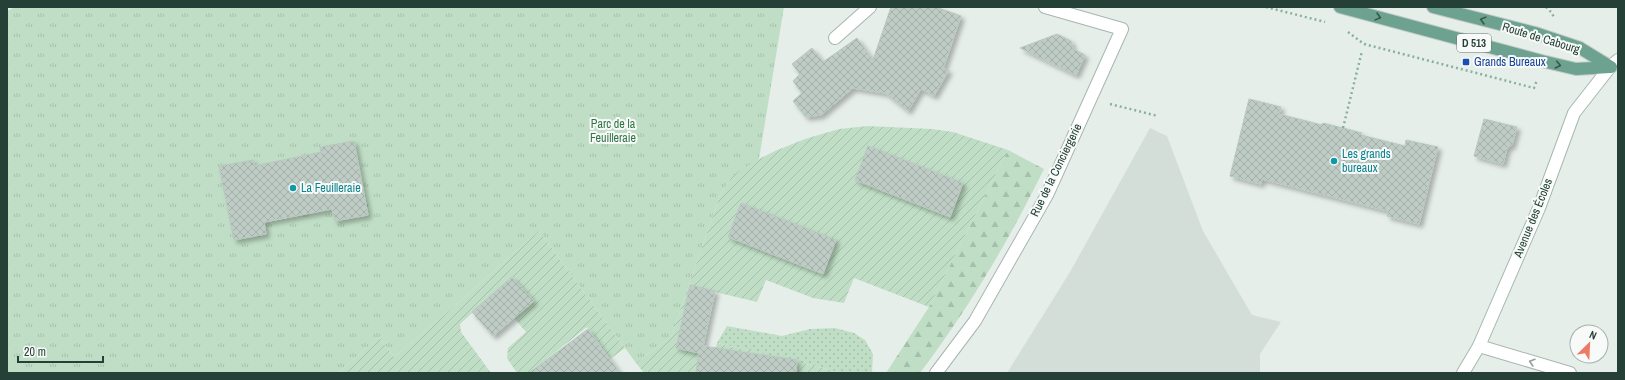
<svg xmlns="http://www.w3.org/2000/svg" width="1625" height="380" font-family="'Archivo Narrow',sans-serif">
<style>
.built{fill:#d4ded9}
.grass{fill:url(#grass-dots)}
.forest{fill:url(#forest-firs)}
.park{fill:url(#park-tufts);fill-rule:evenodd}
.garden{fill:url(#garden-furrows);fill-rule:evenodd}
.building{fill:url(#building-cross-hatch);stroke:#b8c8c0;filter:url(#shadow)}
.lines{fill:none;stroke-linecap:round;stroke-linejoin:round}
.street-casing{stroke:#a8b6b0;stroke-width:14}
.secondary-casing{stroke:#a5b9b0;stroke-width:14}
.primary-casing{stroke:#c2cac7;stroke-width:14}
.path{stroke:#88b0a0;stroke-width:2.5;stroke-dasharray:2 3;stroke-linecap:butt}
.street{stroke:#fff;stroke-width:12}
.secondary{stroke:#fff;stroke-width:12}
.primary{stroke:#6ca28f;stroke-width:12}
.oneway{stroke:#37584c}
.oneway2{stroke:#92a09a}
.transit-dot{fill:#1a4fb4;stroke:#f7faf8;stroke-width:1.5}
.culture-dot{fill:#0f9aa8;stroke:#f7faf8;stroke-width:1.5}
.labels{text-anchor:middle;stroke-width:4;stroke-linejoin:round;paint-order:stroke}
.shield{fill:#f7faf8;stroke:#647870;stroke-width:1}
.shield-label{font-size:11px;font-weight:bold;fill:#254036}
.street-label{font-size:12px;fill:#254036;stroke:#f7faf8}
.transit-label{font-size:12px;fill:#164399;stroke:#f7faf8;text-anchor:start}
.park-label{font-size:12px;fill:#317545;stroke:#f7faf8}
.culture-label{font-size:12px;fill:#0d838f;stroke:#f7faf8;text-anchor:start}
</style>
<defs>
<pattern id="grass-dots" width="8" height="8" patternUnits="userSpaceOnUse"><rect width="8" height="8" fill="#c0dec5"/><path d="M2 2h.1M6 6h.1" fill="none" stroke="#a5c0aa" stroke-width="1.8" stroke-linecap="round"/></pattern>
<pattern id="forest-firs" width="22" height="20" patternUnits="userSpaceOnUse"><rect width="22" height="20" fill="#c0dec5"/><path d="M5 1l3.5 6h-7zM16 11l3.5 6h-7z" fill="#a5c0aa"/></pattern>
<pattern id="park-tufts" width="24" height="20" patternUnits="userSpaceOnUse"><rect width="24" height="20" fill="#c0dec5"/><path d="M3 7l-1-3M5 7V3M7 7l1-3M15 17l-1-3M17 17v-4M19 17l1-3" fill="none" stroke="#a5c0aa"/></pattern>
<pattern id="garden-furrows" width="10" height="10" patternUnits="userSpaceOnUse"><rect width="10" height="10" fill="#c0dec5"/><path d="M-1 1l2-2M0 10L10 0M9 11l2-2" fill="none" stroke="#a5c0aa"/></pattern>
<pattern id="building-cross-hatch" width="8" height="8" patternUnits="userSpaceOnUse"><rect width="8" height="8" fill="#beccc5"/><path d="M0 0l8 8M0 8l8-8" fill="none" stroke="#a3b0aa"/></pattern>
<filter id="shadow"><feDropShadow dx="3.5" dy="3.5" stdDeviation="2" flood-color="#0004"/></filter>
</defs>
<rect width="100%" height="100%" fill="#e6eeea"/>
<path class="built" d="M1150 128 1167 136 1203 231 1252 315 1281 322 1260 354V373H1007L1070 272Z"/>
<path class="grass" d="M727 326 782 336 810 329 835 328 854 333 865 340 873 354 872 373H843L717 343Z"/>
<path class="forest" d="M1008 150 1044 169C1008 242 969 308 920 373H886L929 307Z"/>
<path class="park" d="M15 7H784L759 159 731 178 720 195 671 337 636 363 539 231 441 318 394 357 379 337 338 373H7V11ZM354 141 368 215 335 221 332 209 264 223 266 234 234 240 219 166 252 160 254 166 321 152V147Z"/>
<path class="garden" d="M868 126 932 129 953 132 1008 150 929 307 854 278 844 303 813 298 766 280 757 302 690 286 676 348 713 357 717 343 843 373H756L758 354 732 350 730 373H644L636 363 671 337 720 195 731 178 739 171 759 159 775 151 805 139 839 129ZM868 146 963 183 950 217 855 180ZM741 203 836 240 823 274 728 237Z
M539 231 625 348 610 359 587 327 543 362 551 373H517L507 358 508 348 526 332 514 318 533 301 512 277 460 324 461 332 491 373H338L379 337 394 357 441 318Z"/>
<path class="building" d="M891 7H936L961 16 943 69 949 70 934 96 921 89 908 111 885 93 853 88 821 115 806 117 793 101 802 93 793 81 800 74 792 64 812 48 823 62 857 38 873 60Z
M1057 34 1071 41 1073 49 1085 55 1076 75 1020 48Z
M1249 99 1281 107 1279 114 1322 125 1323 123 1343 128 1362 133 1361 135 1405 146 1406 140 1438 147 1419 224 1387 216 1388 211 1262 179 1261 184 1230 176Z
M1484 119 1517 127 1512 145 1507 148 1503 164 1474 156Z
M354 141 368 215 335 221 332 209 264 222 266 234 234 240 219 166 253 160 254 166 321 152 320 147Z
M868 146 963 183 950 217 855 180Z
M741 203 836 240 823 274 728 237Z
M512 277 534 301 493 336 472 312Z
M690 285 715 291 703 346 797 360 796 373H696L699 353 676 348Z
M588 329 620 373H529Z"/>
<g class="lines">
<g class="street-casing">
<path id="street" d="M835 38 870 7
M1479 346 1570 373
M936 373 975 321 1047 195 1122 29 1045 7"/>
</g>
<g class="secondary-casing">
<path id="secondary" d="M1463 373 1479 346 1539 208 1574 113 1610 67 1618 60"/>
</g>
<g class="primary-casing">
<path id="primary" d="M1340 7 1542 61 1576 69 1610 67
M1433 7 1535 33 1580 48 1611 67"/>
</g>
<path class="path" d="M1266 7 1325 22
M1546 7 1552 13 1554 18
M1348 32 1364 44 1534 88 1537 80
M1110 104 1158 116
M1343 128 1362 51"/>
<use href="#street" class="street"/>
<use href="#secondary" class="secondary"/>
<use href="#primary" class="primary"/>
</g>
<defs><path id="oneway-chevron" d="M-2-3.5L2.5 0L-2 3.5" fill="none" stroke-width="1.6" stroke-linecap="round" stroke-linejoin="round"/></defs>
<g class="oneway">
<use href="#oneway-chevron" transform="translate(1378 17) rotate(15)"/>
<use href="#oneway-chevron" transform="translate(1483 20) rotate(-165)"/>
<use href="#oneway-chevron" transform="translate(1558 65) rotate(12)"/>
</g>
<use class="oneway2" href="#oneway-chevron" transform="translate(1532 362) rotate(-163)"/>
<rect class="transit-dot" x="1462" y="58" width="8" height="8" rx="2"/>
<g class="culture-dot">
<circle cx="1334" cy="161" r="4"/>
<circle cx="293" cy="188" r="4"/>
</g>
<g class="labels">
<rect class="shield" x="1457" y="34" width="34" height="18" rx="3"/>
<g class="shield-label">
<text x="1474" y="47">D 513</text>
</g>
<g class="street-label">
<text transform="translate(1541 38) rotate(17)" y="4">Route de Cabourg</text>
<text transform="translate(1056 170) rotate(-64)" y="4">Rue de la Conciergerie</text>
<text transform="translate(1533 218) rotate(-68)" y="4">Avenue des Écoles</text>
</g>
<g class="transit-label">
<text x="1474" y="66">Grands Bureaux</text>
</g>
<g class="park-label">
<text x="613" y="128">Parc de la<tspan x="613" dy="14">Feuilleraie</tspan></text>
</g>
<g class="culture-label">
<text x="1342" y="158">Les grands<tspan x="1342" dy="14">bureaux</tspan></text>
<text x="301" y="192">La Feuilleraie</text>
</g>
</g>
<rect width="1625" height="380" fill="none" stroke="#254036" stroke-width="16"/>
<g transform="translate(1589 344) rotate(24)"><circle r="19" fill="#f7faf8" stroke="#a3b0aa"/>
<path d="M0-3L7 15L0 10L-7 15Z" fill="#ec7a66"/>
<text y="-6" font-size="11" font-weight="bold" text-anchor="middle" fill="#254036">N</text>
</g>
<path d="M18 356v6h85v-6" fill="none" stroke="#254036" stroke-width="2"/>
<text x="24" y="356" font-size="12" fill="#254036" stroke="#f7faf8" stroke-width="3" paint-order="stroke">20 m</text>
</svg>
